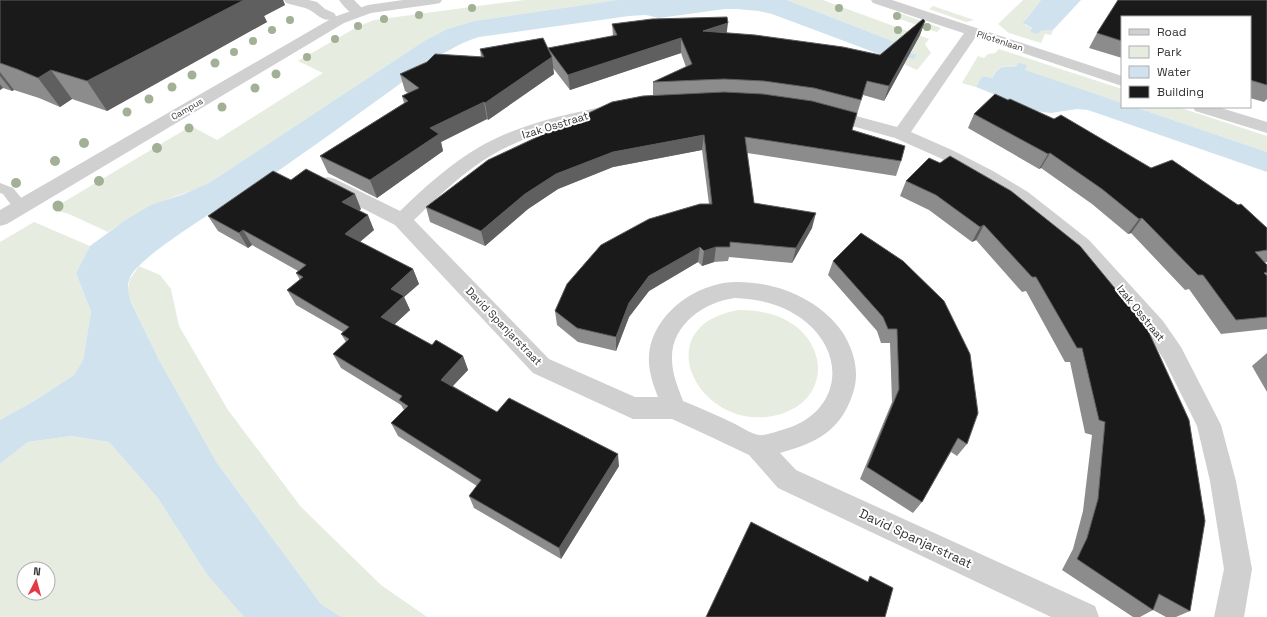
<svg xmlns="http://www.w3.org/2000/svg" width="1267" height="617" font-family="'Space Grotesk',sans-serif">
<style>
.green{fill:#e6ecdf;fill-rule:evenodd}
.water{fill:#cfe2ee}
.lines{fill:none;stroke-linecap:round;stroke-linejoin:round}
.service{fill:#d0d0d0;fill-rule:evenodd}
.pedestrian{fill:#d0d0d0;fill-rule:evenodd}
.minor{fill:#d0d0d0;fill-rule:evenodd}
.tertiary{fill:#d0d0d0;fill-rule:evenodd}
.tree{fill:#a2b095}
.wall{fill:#8c8c8c}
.shaded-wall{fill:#5f5f5f}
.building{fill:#1a1a1a;stroke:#5f5f5f}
.labels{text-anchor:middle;stroke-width:4;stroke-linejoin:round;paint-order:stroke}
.far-street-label{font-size:9px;fill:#333;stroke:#fff}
.street-label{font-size:11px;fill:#333;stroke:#fff}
.near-street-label{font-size:13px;fill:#333;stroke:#fff}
</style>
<rect width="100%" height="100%" fill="#fff"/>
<path class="green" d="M524 0H619L474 21 447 29 424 41 209 183C195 191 179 194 164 201 144 209 125 220 108 232L69 214 52 209 191 126 217 140 323 73 298 61 357 27 374 20Z
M787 0H823L828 2 929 39 925 44 931 53 917 70 895 60 916 56 905 52 903 45Z
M1023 0H1041L1025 20V25L1032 28 1030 32 1053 30 1051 35 1045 34 1041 43 1009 33 998 24Z
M933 6 974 20 966 22 929 9Z
M899 13 941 28 937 32 894 17Z
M999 49 1122 89V103L1011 66C1001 65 996 69 992 78L982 76 976 87 962 83 978 56 984 58 988 54 995 53Z
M1135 107H1178L1267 136V152Z
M34 222 90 246 76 273 91 312 83 360 74 375 34 401 0 420V242Z
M139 266 160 275 171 289 179 326 228 410 301 507 381 585 427 617H341L321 604 217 463 159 360 127 293 130 279Z
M739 310C760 310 781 314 798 328 830 356 823 401 781 414 701 438 642 326 739 310Z
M71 436 109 442 157 497 208 576 244 617H0V464L28 442ZM24 569H48V593H24Z"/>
<path class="water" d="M618 0H787L903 45 906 52 917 55 914 59 905 57 895 60 772 14 759 11 737 9H725L659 18 646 15 629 16 479 37C449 46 422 68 397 86 357 115 318 143 278 171 243 195 205 215 171 240 158 249 145 259 134 271 126 281 127 292 131 302L159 360 217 463 321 604 341 617H244L208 576 157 497 109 442 71 436 28 442 0 464V420L34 401 74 375 83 360 91 312 76 273 90 246 124 221 151 205 184 194 209 183 424 41 447 29 474 21Z
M1041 0H1081L1053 30 1040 31 1038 34 1030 32 1032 28 1023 23Z
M1019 63 1027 65 1025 70 1122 103V107H1135L1267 152V172L1088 110 1077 109 1051 113 1036 111 976 87 982 76 992 78C998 66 1004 65 1016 67Z"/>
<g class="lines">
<path class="service" d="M0 183 13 188 28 206 26 210C15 213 10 203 3 194L0 193Z"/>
<path class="pedestrian" d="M284 0H309L317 2 325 9 334 13 336 16 334 19C320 23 316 11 305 8 299 6 292 5 286 3Z
M339 0H354L366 12 364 15C353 18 345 8 339 0Z"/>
<path class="minor" d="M972 28 977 29 979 32 911 132 952 150 993 171 1028 192 1089 240 1163 321 1181 347 1221 425 1236 481 1252 569 1244 617H1214L1224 569 1210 481 1197 426 1164 360 1147 333 1075 250 1014 202 979 179 940 158 895 138 820 117 817 113 820 109 826 108 897 127 967 29Z
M611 105 617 106 619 110 617 114C580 123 541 130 507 147 471 164 442 193 414 220L549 359 635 397H658C653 384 648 370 649 356 652 315 695 283 735 282 775 281 820 299 843 333 854 351 860 372 853 393 841 431 816 443 780 453L796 470 1095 606 1099 617H1051L778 488 749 455 709 436 672 419H633L533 373 395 225 321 187 319 183 321 179 328 177 335 179 400 211C425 187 451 163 481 146 520 124 567 114 611 105ZM735 298C761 299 785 305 806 322 848 357 839 413 785 429 778 431 765 436 758 435 750 433 741 427 733 423 717 415 700 408 683 401 678 387 672 374 672 359 671 325 704 302 735 298Z"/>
<path class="tertiary" d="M403 0H442L440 3 435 4 371 13 344 23 7 224 0 226V210L334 17 368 5Z
M871 0H892L1122 76V86L873 3Z
M1193 107H1218L1267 122V133L1195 111Z"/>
</g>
<g class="tree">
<circle cx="472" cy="8" r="4"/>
<circle cx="839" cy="8" r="4"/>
<circle cx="419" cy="15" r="4"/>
<circle cx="897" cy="16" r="4"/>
<circle cx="384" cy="19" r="4"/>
<circle cx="290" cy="20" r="4"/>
<circle cx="358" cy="26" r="4"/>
<circle cx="927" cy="27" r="4"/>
<circle cx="272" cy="30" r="4"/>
<circle cx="898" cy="30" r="4"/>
<circle cx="335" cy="39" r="4"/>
<circle cx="253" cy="41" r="4"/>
<circle cx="234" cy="52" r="4"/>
<circle cx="307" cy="57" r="4"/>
<circle cx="215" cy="63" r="4.5"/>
<circle cx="276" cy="74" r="4.5"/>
<circle cx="192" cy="75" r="4.5"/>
<circle cx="172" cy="87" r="4.5"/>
<circle cx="255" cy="88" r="4.5"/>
<circle cx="149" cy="99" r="4.5"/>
<circle cx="222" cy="107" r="4.5"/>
<circle cx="127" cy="112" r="4.5"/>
<circle cx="189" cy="128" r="4.5"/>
<circle cx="84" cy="143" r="5"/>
<circle cx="157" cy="148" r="5"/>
<circle cx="55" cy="161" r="5"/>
<circle cx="99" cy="181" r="5"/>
<circle cx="16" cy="183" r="5"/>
<circle cx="58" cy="206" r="5.5"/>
</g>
<path class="wall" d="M0 0H283L285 5 264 16 267 22 107 111 72 99 60 107 39 98 14 90 12 91 3 88 0 90Z
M1118 0H1267V99L1264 102 1250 98V17H1122V58L1089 48 1097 33Z
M925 21 920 35 884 101 863 95 852 130 901 161 896 176 747 153 754 203 812 228 792 263 729 257 728 261 714 262 702 266 698 262 649 291 629 317 616 351 578 342 557 325 555 311 709 204 702 150 613 167 558 189 528 209 485 246 430 222 426 207 653 95V82L686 67 681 53 570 90 553 68 554 74 488 120 487 119 441 142 443 151 377 198 328 173 320 156 404 103 402 96 408 93 405 91 400 74 481 57 480 49H548L613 36 612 24 726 33 880 55Z
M974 114 1151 168 1267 228V262L1264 263 1267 265V329L1221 334 1189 289 1185 290 1131 233 1128 234 1092 204 1041 168 1039 169 968 128Z
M906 181 1080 246 1190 611 1176 617H1166L1153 610 1140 617H1133L1062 570 1073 549 1083 511 1092 435 1085 433 1070 362H1065L1026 291 1022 292 976 240 972 242 929 210 900 196Z
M361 209 359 211 374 230 360 242 413 269 419 284 404 297 410 310 394 325 432 345 463 356 468 370 453 386 497 412 619 466 561 559 474 508 469 496 477 486 398 436 391 423 404 410 401 405 341 368 333 354 346 342 341 334 343 332 296 305 287 290 300 280 296 273 298 271 252 245 248 248 218 231 208 216Z
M861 233 967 444 957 456 951 452 922 502 913 513 860 479 892 402 890 343H881L877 331 828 275 833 261Z
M1267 353V392L1252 366Z"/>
<path class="shaded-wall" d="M244 0H283L285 5 264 16 267 22 107 111 87 81Z
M925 21 920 35 884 101 889 86Z
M728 23 726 38 703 31Z
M681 38V53L570 90 568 75Z
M552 57 554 74 488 120 485 103Z
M51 70 72 99 60 107 38 78Z
M0 72 14 90 12 91 0 76Z
M0 84 3 88 0 90Z
M484 102 487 119 441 142 443 151 377 198 370 180 430 128Z
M704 135 702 150 613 167 558 189 528 209 485 246 481 231 525 194 556 174 613 152Z
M1050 153 1041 168 1039 169 1048 154Z
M355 194 361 209 349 217 342 202Z
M816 213 812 228 792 263 796 248Z
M368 215 374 230 351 249 345 234Z
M1142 218 1131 233 1128 234 1139 219Z
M984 225 976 240 972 242 980 227Z
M243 230 252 245 248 248 239 233Z
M700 247 698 262 649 291 629 317 616 351V337L629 303 649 276Z
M716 247 714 262 702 266 704 251Z
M413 269 419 284 404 297 410 310 387 331 381 317 391 289Z
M463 356 468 370 446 393 441 380Z
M618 454 619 466 561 559 559 548Z"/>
<path class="building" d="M0 0H244L87 81 51 70 38 78 17 69 0 63Z
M1118 0H1267V85L1250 80V17H1122V41L1097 33Z
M727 17 728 23 703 31 755 35 843 47 880 55 923 19 925 21 889 86 867 81 861 100 814 88 764 81 724 79 653 82 692 64 681 38 568 75 548 48 617 35 612 24 652 19Z
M543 38 552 57 485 103 484 102 430 128 439 134 370 180 320 156 408 101 402 96 419 88 400 74 427 62 435 54 484 57 480 49Z
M724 92 763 94 812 101 857 113 852 130 905 146 901 161 745 137 754 203 816 213 796 248 730 242V247H716L704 251 700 247 649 276 629 303 616 337 577 328 555 311 567 284 601 245 649 219 700 204H712L704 135 613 152 556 174 525 194 481 231 426 207 488 160 612 102 643 96Z
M995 94 1008 100 1010 99 1054 119 1061 115 1151 168 1172 160 1238 205 1241 204 1267 228V250L1255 252 1267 265V272L1264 273 1267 276V317L1236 320 1203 275H1198L1142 218 1139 219 1102 189 1050 153 1048 154 974 114Z
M950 156 1011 191 1080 246 1146 326 1189 420 1205 521 1190 611 1159 594 1153 610 1077 559 1087 538 1098 499 1105 422 1099 420 1082 348H1077L1036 277H1032L984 225 980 227 936 195 906 181 929 158 940 163Z
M306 169 355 194 342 202 368 215 345 234 413 269 391 289 404 296 381 317 432 345 436 340 463 356 441 380 497 412 509 398 618 454 559 548 469 496 481 480 391 423 408 406 399 400 402 396 333 354 349 339 341 334 349 327 287 290 303 277 296 273 306 265 243 230 239 233 208 216 273 171 291 180Z
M861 233 903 261 944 301 970 354 978 413 967 444 958 438 922 502 867 467 899 389 897 329H888L883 317 833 261Z
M751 522 868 582 870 576 893 588 885 617H706Z"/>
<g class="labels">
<g class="far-street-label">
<text transform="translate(1000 41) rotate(18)" y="3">Pilotenlaan</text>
<text transform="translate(187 109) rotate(-30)" y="3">Campus</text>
</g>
<g class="street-label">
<text transform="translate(555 125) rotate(-17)" y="4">Izak Osstraat</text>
<text transform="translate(1141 313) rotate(51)" y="4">Izak Osstraat</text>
<text transform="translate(504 326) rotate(46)" y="4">David Spanjarstraat</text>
</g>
<g class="near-street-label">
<text transform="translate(916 538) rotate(25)" y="5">David Spanjarstraat</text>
</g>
</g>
<rect x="1121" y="16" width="130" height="92" fill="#ffffff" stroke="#adadad"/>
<rect x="1129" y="29" width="20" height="6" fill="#d0d0d0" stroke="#adadad"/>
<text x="1157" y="36" font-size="12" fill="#333333">Road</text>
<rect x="1129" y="46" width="20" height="12" fill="#e6ecdf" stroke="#adadad"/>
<text x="1157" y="56" font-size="12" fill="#333333">Park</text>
<rect x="1129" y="66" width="20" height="12" fill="#cfe2ee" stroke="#adadad"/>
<text x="1157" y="76" font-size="12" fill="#333333">Water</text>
<rect x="1129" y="86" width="20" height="12" fill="#1a1a1a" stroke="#adadad"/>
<text x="1157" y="96" font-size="12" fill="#333333">Building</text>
<g transform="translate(36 581) rotate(6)"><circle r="19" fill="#ffffff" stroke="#adadad"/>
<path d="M0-3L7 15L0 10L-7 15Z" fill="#e63946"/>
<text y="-6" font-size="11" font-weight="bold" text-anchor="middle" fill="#333333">N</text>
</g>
</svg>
